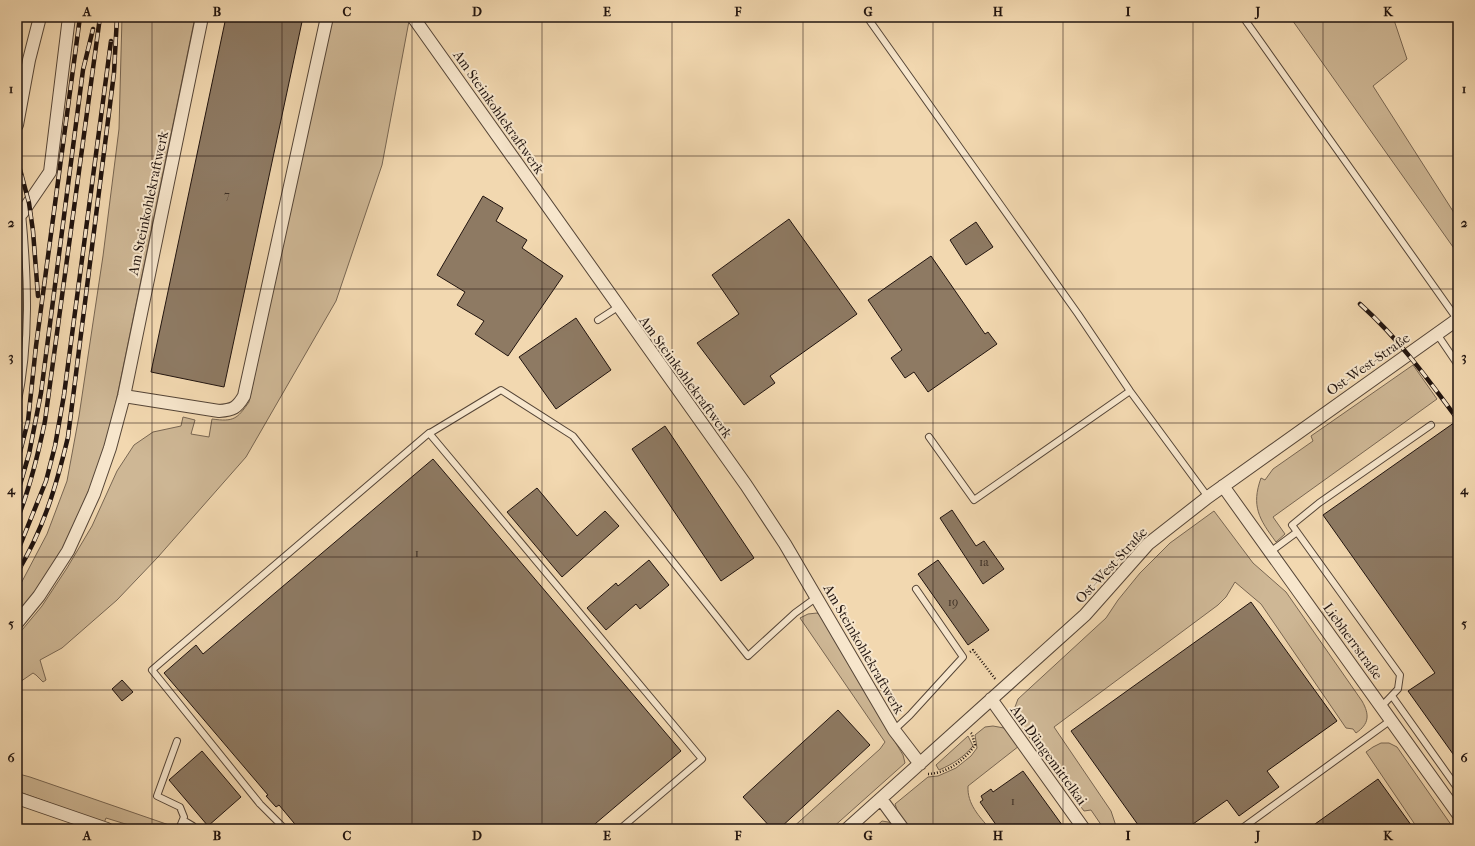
<svg xmlns="http://www.w3.org/2000/svg" width="1475" height="846" font-family="'IM FELL French Canon',serif">
<style>
.green{fill:#ceb795;stroke:#786652}
.building{fill:#8e7a63;stroke:#21140f}
.lines{fill:none;stroke-linecap:round;stroke-linejoin:round}
.lane-casing{stroke:#554537;stroke-width:8}
.street-casing{stroke:#554537;stroke-width:14}
.path{stroke:#21140f;stroke-width:2.5;stroke-dasharray:1 2;stroke-linecap:butt}
.lane{stroke:#f7e6cc;stroke-width:6}
.street{stroke:#f7e6cc;stroke-width:12}
.rail-casing{stroke:#21140f;stroke-width:4.5}
.rail{stroke:#f7e6cc;stroke-width:3;stroke-dasharray:9;stroke-linecap:butt}
.grid{fill:none;stroke:#21140f;stroke-width:1;stroke-opacity:0.55}
.labels{text-anchor:middle;stroke-width:4;stroke-linejoin:round;paint-order:stroke}
.number-label{font-size:12px;fill:#3c2e24}
.street-label{font-size:14px;fill:#21140f;stroke:#f7e6cc}
.neatline{fill:none;stroke:#21140f;stroke-width:1.5}
.grid-label{font-size:13px;text-anchor:middle;font-weight:bold;fill:#21140f}
</style>
<rect width="100%" height="100%" fill="#f2d8b0"/>
<filter id="stains"><feTurbulence type="fractalNoise" baseFrequency=".005" numOctaves="4"/><feColorMatrix values="0 0 0 0 .2 0 0 0 0 .09 0 0 0 0 .02 0 0 0 .5 -.17"/></filter>
<radialGradient id="worn" r=".72"><stop offset=".6" stop-color="#630" stop-opacity="0"/><stop offset="1" stop-color="#630" stop-opacity=".3"/></radialGradient>
<path class="green" d="M122 17H195L110 431 98 471 60 554 26 605 17 616V591L47 534 67 481 79 416 103 256 119 129Z
M330 17H406L409 21 382 165 336 301 246 457 158 557 117 600 62 648 40 660 46 680 43 682 36 675 33 673 17 684V636L42 606 67 568 92 526 117 471 134 445 153 432 181 426 183 417 195 420 191 434 209 437 212 419C234 422 237 419 249 402Z
M1290 17H1393L1407 59 1373 86 1458 219V254Z
M1413 365 1437 399 1273 517 1285 534 1276 542C1259 519 1251 506 1261 478L1265 480 1273 469 1313 441 1311 436Z
M1214 511 1253 563 1286 592 1362 701C1370 715 1369 724 1356 733L1353 729 1346 728 1261 604 1235 582 1226 597 1218 605 1054 727 1111 811 1117 829H1104L1091 810 1084 811 1015 718V707L1018 699 1106 618 1118 600 1140 573 1170 543Z
M817 613 825 618 871 702 903 755 905 763 831 829H791L880 749 885 742 800 618 808 614Z
M993 726 1004 728 1019 746 968 786C967 804 979 816 990 829H909L898 813 895 804 928 777 938 776 956 768 971 756 977 748 975 735 985 727Z
M968 736 973 746C964 757 953 764 939 770L936 765Z
M1381 743H1389L1397 747 1454 829H1418L1366 752 1373 747Z
M19 774 30 777 172 826 170 829H132V826L106 818 104 823 17 791V778Z
M882 821 894 823 899 829H873Z"/>
<path class="building" d="M226 17H303L224 387 151 372Z
M483 196 503 208 496 221 527 240 522 248 563 276 508 356 475 334 484 321 457 305 465 292 437 275Z
M789 219 857 314 770 376 775 383 744 405 697 343 739 314 712 275Z
M976 222 993 247 966 265 950 240Z
M931 256 985 334 988 332 997 344 928 392 914 372 905 378 891 358 902 350 868 300Z
M576 318 611 370 556 409 519 357Z
M1458 420V761L1408 691 1435 673 1323 515Z
M665 426 754 558 721 581 632 449Z
M433 459 681 751 589 829H299L279 805 276 807 266 796 268 795 164 673 196 645 203 654Z
M537 488 577 536 605 511 619 526 562 577 507 512Z
M952 510 976 546 984 541 1004 569 983 584 940 518Z
M649 560 669 585 640 609 636 604 606 630 587 608 616 583 618 586Z
M938 560 989 630 968 645 918 574Z
M1251 602 1337 721 1267 771 1279 787 1239 816 1227 800 1186 829H1141L1071 731Z
M122 680 133 692 122 701 112 689Z
M838 710 870 745 779 829H772L743 797Z
M202 751 241 797 208 826 169 780Z
M1023 771 1065 829H999L980 802 983 800 981 796 991 789 993 792Z
M1378 779 1414 829H1308Z"/>
<g class="lines">
<g class="lane-casing">
<path id="lane" d="M867 17 1078 314 1130 391 1208 497
M1243 17 1457 319
M598 320 618 307
M1437 334 1458 365
M17 406C31 342 28 277 22 213
M430 433 501 390 573 436 748 656 795 613 817 597
M929 437 974 500 1130 391
M1270 552 1297 532
M1392 696 1458 789
M1381 707 1398 689 1400 675 1292 525 1319 503 1431 425
M894 730 910 715 963 657 916 589
M177 741 157 796 180 807 184 817 179 829
M183 820 193 826 194 829
M285 829 260 804 152 670 429 433 702 759 620 829
M1241 829 1391 720"/>
</g>
<g class="street-casing">
<path id="street" d="M413 17 746 485 785 544 894 730 920 764
M17 125 29 60 40 17
M17 213H22L50 172 69 17
M124 396 219 411C233 410 237 408 244 396L327 17
M1223 486 1458 814
M17 623 39 596 68 551 94 494 110 448 124 396 202 17
M991 699 1084 829
M17 798 107 829
M881 799 903 829
M847 829 1085 615 1148 544 1208 497 1458 319"/>
</g>
<path class="path" d="M970 652 973 650 996 680
M928 774C947 773 964 761 975 745L972 734 971 733"/>
<use href="#lane" class="lane"/>
<use href="#street" class="street"/>
<g class="rail-casing">
<path id="rail" d="M17 158 29 203 33 231 38 296
M1360 304C1398 338 1428 379 1458 420
M17 464 28 421 36 346 80 17
M17 495 29 454 41 393 83 70 93 29
M17 520C30 488 38 455 45 421L100 17
M17 553 46 481 55 446 64 395 111 41
M17 573C44 528 56 487 68 437L114 73 117 17"/>
</g>
<use href="#rail" class="rail"/>
</g>
<path class="grid" d="M152 17V829M282 17V829M412 17V829M542 17V829M672 17V829M803 17V829M933 17V829M1063 17V829M1193 17V829M1323 17V829M17 156H1458M17 289H1458M17 423H1458M17 557H1458M17 690H1458"/>
<g class="labels">
<g class="number-label">
<text x="227" y="199">7</text>
<text x="417" y="557">1</text>
<text x="984" y="566">1a</text>
<text x="953" y="606">19</text>
<text x="1013" y="805">1</text>
</g>
<g class="street-label">
<text transform="translate(499 112) rotate(55)" y="5">Am Steinkohlekraftwerk</text>
<text transform="translate(148 203) rotate(-78)" y="5">Am Steinkohlekraftwerk</text>
<text transform="translate(1368 364) rotate(-35)" y="5">Ost-West-Straße</text>
<text transform="translate(686 377) rotate(54)" y="5">Am Steinkohlekraftwerk</text>
<text transform="translate(1111 565) rotate(-47)" y="5">Ost-West-Straße</text>
<text transform="translate(1353 641) rotate(54)" y="5">Liebherrstraße</text>
<text transform="translate(864 649) rotate(60)" y="5">Am Steinkohlekraftwerk</text>
<text transform="translate(1049 755) rotate(54)" y="5">Am Düngemittelkai</text>
</g>
</g>
<rect width="1475" height="846" fill="none" stroke="#f2d8b0" stroke-width="44"/>
<rect x="22" y="22" width="1431" height="802" class="neatline"/>
<g class="grid-label">
<text x="87" y="16">A</text>
<text x="217" y="16">B</text>
<text x="347" y="16">C</text>
<text x="477" y="16">D</text>
<text x="607" y="16">E</text>
<text x="738" y="16">F</text>
<text x="868" y="16">G</text>
<text x="998" y="16">H</text>
<text x="1128" y="16">I</text>
<text x="1258" y="16">J</text>
<text x="1388" y="16">K</text>
<text x="11" y="93">1</text>
<text x="1464" y="93">1</text>
<text x="11" y="227">2</text>
<text x="1464" y="227">2</text>
<text x="11" y="361">3</text>
<text x="1464" y="361">3</text>
<text x="11" y="494">4</text>
<text x="1464" y="494">4</text>
<text x="11" y="628">5</text>
<text x="1464" y="628">5</text>
<text x="11" y="762">6</text>
<text x="1464" y="762">6</text>
<text x="87" y="840">A</text>
<text x="217" y="840">B</text>
<text x="347" y="840">C</text>
<text x="477" y="840">D</text>
<text x="607" y="840">E</text>
<text x="738" y="840">F</text>
<text x="868" y="840">G</text>
<text x="998" y="840">H</text>
<text x="1128" y="840">I</text>
<text x="1258" y="840">J</text>
<text x="1388" y="840">K</text>
</g>
<rect width="100%" height="100%" filter="url(#stains)"/>
<rect width="100%" height="100%" fill="url(#worn)"/>
</svg>
